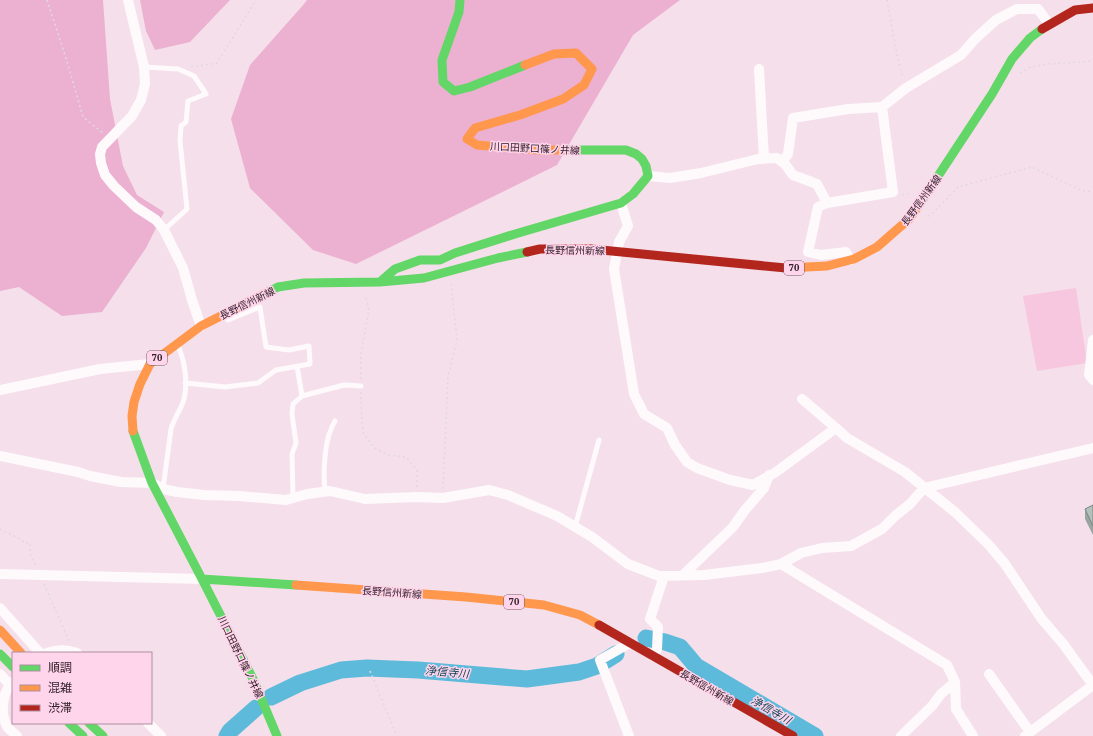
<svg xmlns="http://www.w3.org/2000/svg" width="1093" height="736" font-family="'IBM Plex Serif','Noto Sans JP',serif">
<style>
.green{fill:#f7c7e0}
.forest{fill:#ecb0d1}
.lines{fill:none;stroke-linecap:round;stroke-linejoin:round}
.river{stroke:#5dbadb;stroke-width:17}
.path{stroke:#e1d9dd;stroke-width:1.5;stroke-dasharray:2 3;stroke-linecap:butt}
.lane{stroke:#fefafc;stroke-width:5}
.street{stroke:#fefafc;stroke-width:10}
.fast{stroke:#63d668;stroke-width:9}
.slow{stroke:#ff974d;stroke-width:9}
.jam{stroke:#b3261e;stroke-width:9}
.wall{fill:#9aa5a2}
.building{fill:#b3c0bc;stroke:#7d8684}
.labels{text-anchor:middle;stroke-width:3;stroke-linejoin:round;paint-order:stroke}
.shield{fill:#ffd5eb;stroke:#725866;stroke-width:1}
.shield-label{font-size:9px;font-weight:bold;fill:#36222d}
.street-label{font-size:10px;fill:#36222d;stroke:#ffd5eb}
.water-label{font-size:11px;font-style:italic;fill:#114759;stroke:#ffd5eb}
</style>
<rect width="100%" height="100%" fill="#f5dfea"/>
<path class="green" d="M1076 288 1087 363 1037 371 1023 296Z"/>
<path class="forest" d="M0 0H103L110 99 123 166 137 195 164 212 146 248 102 312 62 316 19 287 0 291Z
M140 0H230L190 42 155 50 146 31Z
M307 0H680L633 35 557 165 356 264 313 250 250 188 231 119 250 65 304 4Z"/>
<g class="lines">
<path class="river" d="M646 638 665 642 680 647 696 666 815 736
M271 697 300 683 341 670 367 668 418 670 527 679 579 672 597 666 616 654
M227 736 230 731 256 708"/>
<path class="path" d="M47 0 66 58 83 117 103 133
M887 0 897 55 903 78
M191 67 217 63 256 0
M1020 73 1031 67 1048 64 1093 61
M902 195 912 193
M928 216 931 215 958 187 1032 167 1080 190 1093 192
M361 379V354L369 310 365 295
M361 392 362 423 364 435 375 448 388 455 406 457 417 470V488
M443 489 448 377 457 340 451 284
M0 529 20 539 25 543H30V554L36 566
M44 584 69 641
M370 671 397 736"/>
<path class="lane" d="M144 67 178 69 194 76 206 94 188 101 186 122 181 126 180 141 187 209 164 230
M297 366 302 396 344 385 361 386
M185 383 225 387 258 383 276 370 310 364 309 346 289 350 266 347 260 307 228 320 227 319
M163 489 171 429C174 418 181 410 184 399 188 383 185 361 178 346
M325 492C323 472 324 438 335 421
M293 498 292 454 296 443 292 414 293 404 302 396
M575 527 599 440"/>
<path class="street" d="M128 0 144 67 145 84 141 100 132 116 102 147 100 154 101 163 105 175 114 186 136 207 156 220 164 230 183 268 192 300 201 326
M759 69 764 159
M782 162 788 154 793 118 848 109 882 107
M648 176 670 178 701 173 758 159 777 158 785 164 793 175 817 184 827 203 893 192 882 107 906 88 961 55 975 39 996 20 1017 9H1038L1049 24
M621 203 628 226 619 242 614 269 634 394 644 414 667 428 675 445 687 462 697 468 730 480 753 485 776 472 836 428 847 438 905 472 956 513 989 545 1005 564 1041 618 1064 645 1093 685
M827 203 818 207 808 252 821 255 846 252 850 260
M1093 340 1089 375 1093 380
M0 390 100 369 150 364
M802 399 836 428
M0 456 78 472 90 476 121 482 152 483 163 489 177 492 204 495 239 496 286 500 307 494 330 491 365 499 417 497 443 498 489 490 508 495 557 516 592 537 628 564 659 576 704 575 762 568 781 564 801 553 822 548 851 546 882 529 895 516 910 504 924 488 1093 448
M781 564 947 665 955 682 956 709 973 736
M0 574 202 579
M683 575 733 527 745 510 764 488 769 475
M0 608 40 653
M47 653C57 649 66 649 77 653
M653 656 657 649 658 627 650 619 664 576
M0 674 10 685
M989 674 1030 732
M13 682C1 693 0 715 8 728 11 731 14 733 17 736
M148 723 161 736
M629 736 600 660 630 643
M901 736 932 706 941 694 955 682
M1025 736 1093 685"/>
<path class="fast" d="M460 0 459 12 442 60 443 82 454 91 470 87 525 65
M917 208 992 94 1012 59 1030 38 1042 29
M380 282 395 269 420 260H440L455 253 515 234 621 203 633 194 648 176 646 166 642 159 636 154 626 150H565
M268 292 278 287 304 283 380 282 424 278 498 258 527 252
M133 431 152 483 202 579 296 585
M202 579 253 679 277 736
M0 654 13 667
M69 723 83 736
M89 723 103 736"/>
<path class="slow" d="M525 65 554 54 576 53 592 69 584 85 563 99 520 115 475 128 467 139 477 145 538 150H565
M786 268 827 266 854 259 877 247 909 219 917 208
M133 431 132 416 134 402 140 384 150 364 201 326 268 292
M296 585 466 597 544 605 580 615 599 625
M0 630 21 653"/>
<path class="jam" d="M1042 29 1075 10 1093 8
M527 252 540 249H591L786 268
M599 625 793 736"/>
</g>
<path class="wall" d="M1093 505V535L1085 519V509Z"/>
<path class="building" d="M1093 505V526L1085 509Z"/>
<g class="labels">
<g class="shield">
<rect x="784" y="261" width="20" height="14" rx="3"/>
<rect x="147" y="351" width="20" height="14" rx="3"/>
<rect x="504" y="595" width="20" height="14" rx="3"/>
</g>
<g class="shield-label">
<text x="794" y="271">70</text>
<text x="157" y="361">70</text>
<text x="514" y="605">70</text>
</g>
<g class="street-label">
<text transform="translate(535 148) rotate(3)" y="4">川口田野口篠ノ井線</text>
<text transform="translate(921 200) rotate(-54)" y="4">長野信州新線</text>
<text transform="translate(575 250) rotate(1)" y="4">長野信州新線</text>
<text transform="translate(247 303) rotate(-26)" y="4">長野信州新線</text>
<text transform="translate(392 592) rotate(4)" y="4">長野信州新線</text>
<text transform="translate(241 657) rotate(64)" y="4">川口田野口篠ノ井線</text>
<text transform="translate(707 687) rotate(30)" y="4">長野信州新線</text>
</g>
<g class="water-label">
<text transform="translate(447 672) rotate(5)" y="4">浄信寺川</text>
<text transform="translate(771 710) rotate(30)" y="4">浄信寺川</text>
</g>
</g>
<rect x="12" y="652" width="140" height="72" fill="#ffd5eb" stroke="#af8d9f"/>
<rect x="20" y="665" width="20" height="6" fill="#63d668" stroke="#af8d9f"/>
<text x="48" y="672" font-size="12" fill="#36222d">順調</text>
<rect x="20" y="685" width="20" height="6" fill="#ff974d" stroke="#af8d9f"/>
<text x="48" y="692" font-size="12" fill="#36222d">混雑</text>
<rect x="20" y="705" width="20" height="6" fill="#b3261e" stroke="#af8d9f"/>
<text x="48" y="712" font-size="12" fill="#36222d">渋滞</text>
</svg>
